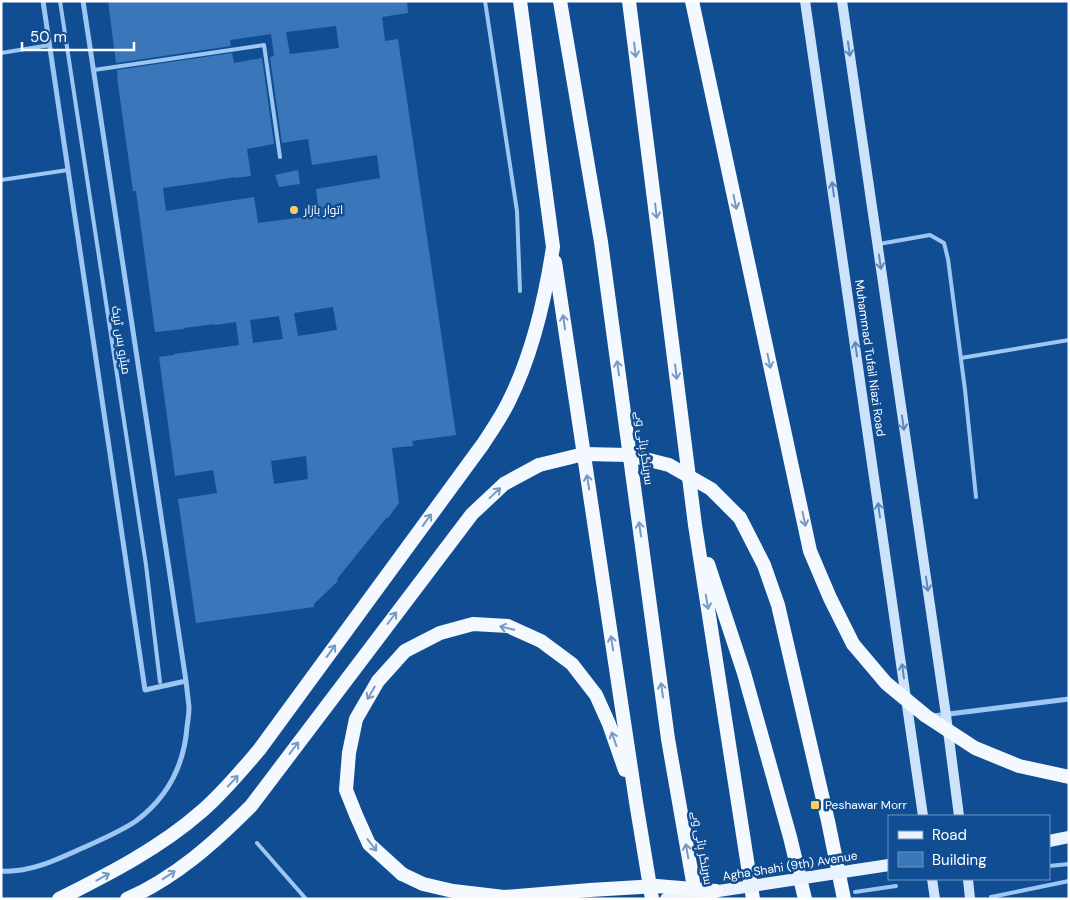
<svg xmlns="http://www.w3.org/2000/svg" width="1070" height="900" font-family="'DM Sans',Cairo,sans-serif">
<style>
.building{fill:#3a77ba;fill-rule:evenodd}
.lines{fill:none;stroke-linecap:round;stroke-linejoin:round}
.service{stroke:#9dc6f3;stroke-width:4}
.minor{stroke:#9dc6f3;stroke-width:5}
.secondary{stroke:#cde3fc;stroke-width:10}
.primary{stroke:#e9f2ff;stroke-width:12}
.trunk{stroke:#f4f8ff;stroke-width:14}
.primary-bridge{stroke:#e9f2ff;stroke-width:12}
.trunk-bridge{stroke:#f4f8ff;stroke-width:14}
.oneway{stroke:#5c89bc}
.oneway2{stroke:#779ac3}
.poi-dot{fill:#ffcc5f;stroke:#114d92;stroke-width:2}
.labels{text-anchor:middle;stroke-width:5;stroke-linejoin:round;paint-order:stroke}
.poi-label{font-size:12px;fill:#fff;stroke:#114d92;text-anchor:start}
.street-label{font-size:12px;fill:#fff;stroke:#114d92}
</style>
<rect width="100%" height="100%" fill="#114d92"/>
<path class="building" d="M108 1H407L408 13 382 17 385 41 398 39 456 435 412 441 413 446 392 448 399 503 388 518 387 517 337 579 338 581 314 604V607L196 623 178 499 217 493 213 470 175 476 159 357 174 355V354L239 345 236 322 215 325V324L184 328V329L155 332 136 191H133L117 77H118L117 70 232 53 234 63 262 58 274 144 247 149 251 176 235 178V177L205 182 163 188 166 211 254 197 258 223 319 215 316 189 380 178 377 155 312 165 308 139 282 143 270 57 274 56 271 34 230 40 231 46 116 63ZM336 26 339 48 290 54 286 32ZM333 307 337 330 298 336 294 313ZM279 316 283 339 253 343 250 320ZM306 456 308 479 274 484 271 461Z
M298 170 300 184 279 187 275 175Z"/>
<g class="lines">
<path class="service" d="M60 1 146 565 160 682
M485 1 517 211 520 291
M1 53 50 45
M94 70 264 45 280 157
M1 180 68 170
M879 244 930 235 944 243 948 259 965 390 976 497
M961 358 1069 340
M257 843 306 899
M1049 866 1069 864
M855 892 896 886
M991 897 1069 881"/>
<path class="minor" d="M43 1 145 690 186 681
M933 716 1069 699
M1 871C28 873 54 861 78 850 96 842 120 832 136 821 168 797 184 766 187 727 188 720 189 714 189 707 188 699 187 690 186 681L83 1"/>
<path class="secondary" d="M805 1 923 816
M842 1 946 715 959 816
M932 879 935 899
M968 879 970 899"/>
<path class="primary" d="M1049 841 1069 837"/>
<path class="trunk" d="M560 1 601 242 668 739 696 899
M629 1 695 525 753 899
M692 1 810 551 830 598 853 644
M555 262 636 802 652 899
M740 518 764 565 778 605 828 821 844 899
M708 564 744 673 790 837 805 899
M402 874 369 844 356 815 346 790 349 753 356 719 378 681 405 651 440 633 473 624 508 626 541 641 572 664 596 695 609 724 625 770
M59 899C109 874 160 848 202 811 223 793 241 771 259 750L483 444C492 430 502 416 509 401 533 353 545 300 553 247L520 1
M127 899C175 878 214 843 251 806L472 514 504 484 539 465"/>
<path class="primary-bridge" d="M666 899 889 865"/>
<path class="trunk-bridge" d="M539 465 584 454 629 455 669 465 711 489 740 518
M853 644 886 683 926 716 975 748 1019 766 1069 777
M402 874 423 884 453 891 504 897 590 890 657 886 716 891"/>
</g>
<defs><path id="oneway-shaft" d="M-6 0H5M1.5-3L5.5 0L1.5 3" fill="none" stroke-width="1.6" stroke-linecap="round" stroke-linejoin="round" transform="scale(1.25)"/></defs>
<g class="oneway">
<use href="#oneway-shaft" transform="translate(849 49) rotate(82)"/>
<use href="#oneway-shaft" transform="translate(833 189) rotate(-98)"/>
<use href="#oneway-shaft" transform="translate(880 262) rotate(82)"/>
<use href="#oneway-shaft" transform="translate(856 349) rotate(-98)"/>
<use href="#oneway-shaft" transform="translate(903 423) rotate(82)"/>
<use href="#oneway-shaft" transform="translate(879 510) rotate(-98)"/>
<use href="#oneway-shaft" transform="translate(927 584) rotate(82)"/>
<use href="#oneway-shaft" transform="translate(903 671) rotate(-98)"/>
</g>
<g class="oneway2">
<use href="#oneway-shaft" transform="translate(635 50) rotate(83)"/>
<use href="#oneway-shaft" transform="translate(735 202) rotate(78)"/>
<use href="#oneway-shaft" transform="translate(656 211) rotate(83)"/>
<use href="#oneway-shaft" transform="translate(564 322) rotate(-98)"/>
<use href="#oneway-shaft" transform="translate(769 361) rotate(78)"/>
<use href="#oneway-shaft" transform="translate(618 368) rotate(-98)"/>
<use href="#oneway-shaft" transform="translate(676 372) rotate(83)"/>
<use href="#oneway-shaft" transform="translate(588 482) rotate(-99)"/>
<use href="#oneway-shaft" transform="translate(495 493) rotate(-43)"/>
<use href="#oneway-shaft" transform="translate(804 519) rotate(78)"/>
<use href="#oneway-shaft" transform="translate(427 520) rotate(-54)"/>
<use href="#oneway-shaft" transform="translate(640 529) rotate(-98)"/>
<use href="#oneway-shaft" transform="translate(707 602) rotate(81)"/>
<use href="#oneway-shaft" transform="translate(392 618) rotate(-53)"/>
<use href="#oneway-shaft" transform="translate(507 628) rotate(-167)"/>
<use href="#oneway-shaft" transform="translate(612 643) rotate(-99)"/>
<use href="#oneway-shaft" transform="translate(331 651) rotate(-54)"/>
<use href="#oneway-shaft" transform="translate(662 690) rotate(-98)"/>
<use href="#oneway-shaft" transform="translate(371 693) rotate(120)"/>
<use href="#oneway-shaft" transform="translate(614 739) rotate(-109)"/>
<use href="#oneway-shaft" transform="translate(294 748) rotate(-53)"/>
<use href="#oneway-shaft" transform="translate(233 781) rotate(-47)"/>
<use href="#oneway-shaft" transform="translate(372 845) rotate(52)"/>
<use href="#oneway-shaft" transform="translate(687 851) rotate(-100)"/>
<use href="#oneway-shaft" transform="translate(169 875) rotate(-33)"/>
<use href="#oneway-shaft" transform="translate(103 877) rotate(-29)"/>
</g>
<g class="poi-dot">
<circle cx="294" cy="210" r="5"/>
<rect x="810" y="800" width="10" height="10" rx="2.5"/>
</g>
<g class="labels">
<g class="poi-label">
<text x="304" y="214">اتوار بازار</text>
<text x="825" y="809">Peshawar Morr</text>
</g>
<g class="street-label">
<text transform="translate(121 340) rotate(81)" y="4">میٹرو بس ٹریک</text>
<text transform="translate(870 358) rotate(82)" y="4">Muhammad Tufail Niazi Road</text>
<text transform="translate(644 448) rotate(82)" y="4">سرینگر ہائی وے</text>
<text transform="translate(702 848) rotate(80)" y="4">سرینگر ہائی وے</text>
<text transform="translate(790 866) rotate(-9)" y="4">Agha Shahi (9th) Avenue</text>
</g>
</g>
<rect width="1070" height="900" fill="none" stroke="#ffffff" stroke-width="5"/>
<rect x="888" y="815" width="162" height="65" fill="#114d92" stroke="#7094be"/>
<rect x="898" y="831" width="25" height="8" fill="#e9f2ff" stroke="#7094be"/>
<text x="932" y="840" font-size="15" fill="#ffffff">Road</text>
<rect x="898" y="852" width="25" height="15" fill="#3a77ba" stroke="#7094be"/>
<text x="932" y="865" font-size="15" fill="#ffffff">Building</text>
<path d="M22 42v8h112v-8" fill="none" stroke="#ffffff" stroke-width="2.5"/>
<text x="30" y="42" font-size="15" fill="#ffffff" stroke="#114d92" stroke-width="4" paint-order="stroke">50 m</text>
</svg>
